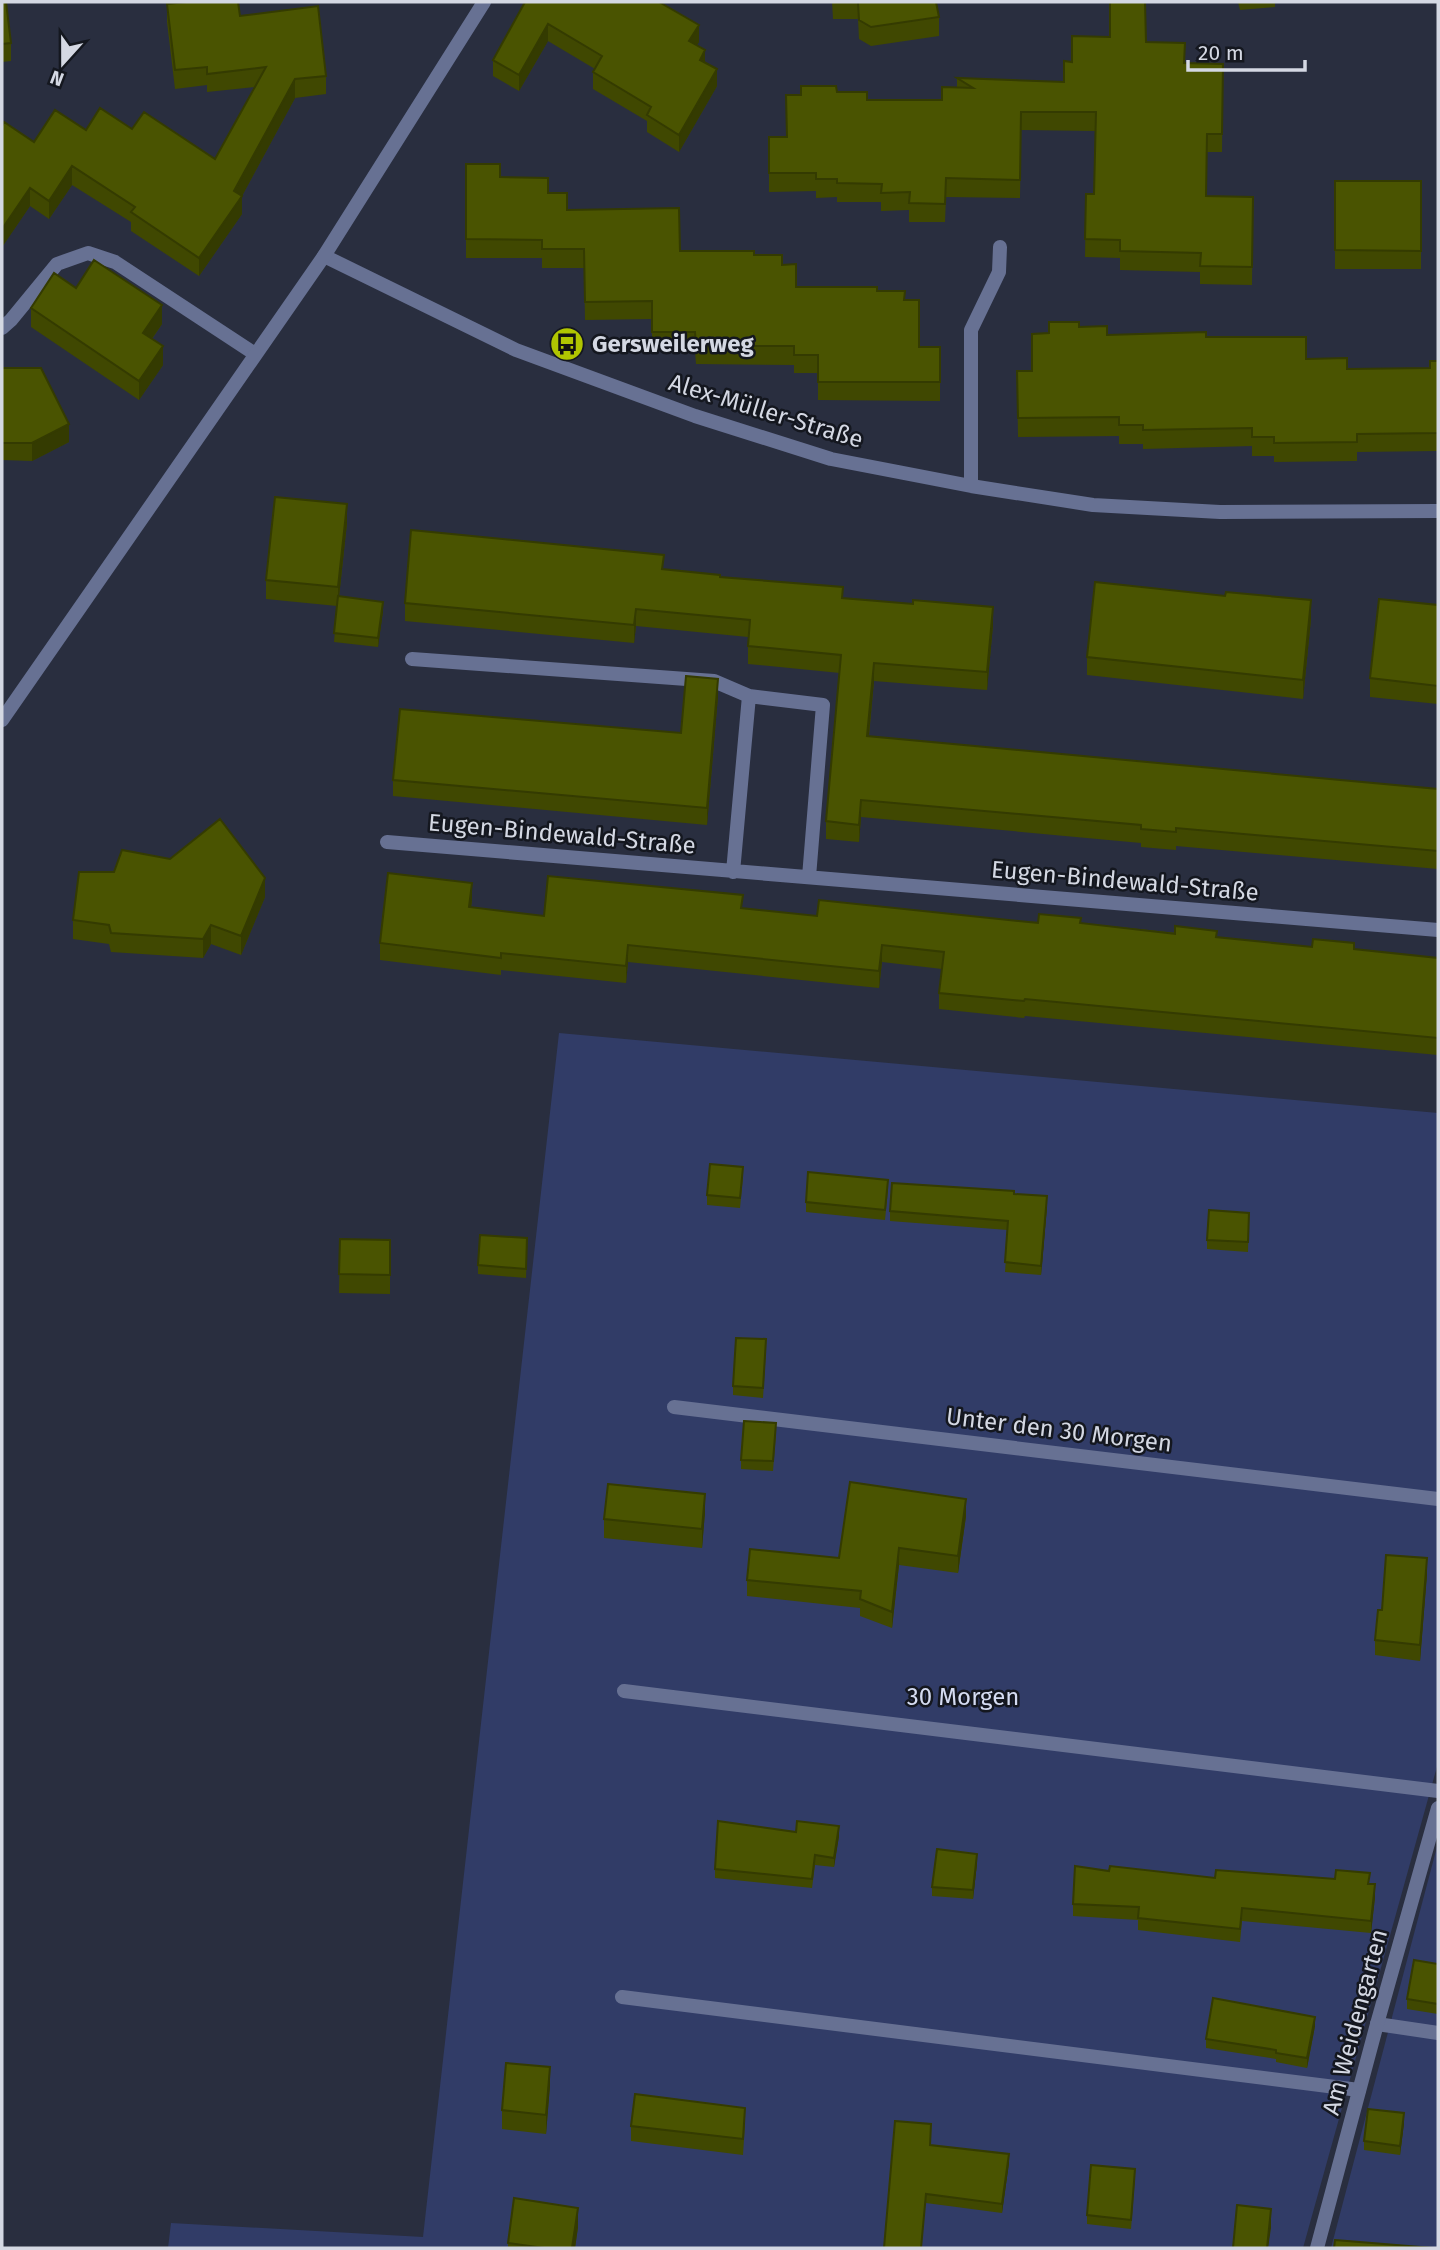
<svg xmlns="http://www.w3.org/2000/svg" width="1440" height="2250" font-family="'Fira Sans',sans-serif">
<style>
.green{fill:#313c67}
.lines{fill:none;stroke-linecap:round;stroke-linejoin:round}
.service{stroke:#677193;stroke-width:14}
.minor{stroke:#677193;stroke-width:14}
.tertiary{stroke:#677193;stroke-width:14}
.wall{fill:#404801}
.shaded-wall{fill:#343b01}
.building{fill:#4a5401;stroke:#343b01;stroke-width:2}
.labels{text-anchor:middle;stroke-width:5;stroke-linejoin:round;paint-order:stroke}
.poi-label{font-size:24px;font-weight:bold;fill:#d4d8e3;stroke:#14171f;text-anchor:start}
.street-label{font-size:24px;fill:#d4d8e3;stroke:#14171f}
.park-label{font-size:24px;fill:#d5dcf2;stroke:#14171f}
</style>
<rect width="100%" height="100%" fill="#292e3f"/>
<path class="green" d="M559 1033 1438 1113V1763L1303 2248H168L171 2223 423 2237Z
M1438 1843V2248H1331Z"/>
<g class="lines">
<path class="service" d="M624 1691 1438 1791
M622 1997 1359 2090
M1377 2024 1438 2033"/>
<path class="minor" d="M324 256 516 350 695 416 831 459 971 486 1093 505 1220 512 1438 511
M2 328 11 320 57 264 88 253 115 262 255 354
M971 486V330L999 272 1000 247
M412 659 714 681 749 696 733 872
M749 696 823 705 809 877
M387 842 1438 930
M674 1407 1438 1499
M1317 2248 1377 2024 1438 1808"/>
<path class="tertiary" d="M2 720 324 256 484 2"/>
</g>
<path class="wall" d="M2 2 11 43V61L2 62Z
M525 2 699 42 697 45 717 86 679 152 647 132V121L593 89V72L595 69 548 41 519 91 493 76V60Z
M832 2H936L939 17V36L871 46 859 39 858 19H833Z
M1238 2H1275V7L1240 10Z
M167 4 240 16 326 76V94L295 98 242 196V214L199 276 131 231V222L72 185 49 219 30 206 2 247 34 142 86 130 132 129 215 159 255 87 207 92V85L175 89 167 22Z
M1146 42 1185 63 1223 64 1222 152H1207V196L1253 197 1252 285 1200 284V272L1120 270V258L1085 257 1086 194H1094L1096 131 1021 130 1020 198 946 197 945 222H909V210L881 211V202H837V197L816 198V191L769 192V137H787L801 95 837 92 867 100H942L957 87V78L1064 82 1072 62Z
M466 164 548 193 567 210 680 251 754 255 782 265 796 287 877 291 905 300 919 347H940V401L818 400V373H794V365L696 364 695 351H652V319L585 320 584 268H542V258H466Z
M1335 181H1421V269H1335Z
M76 288 162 324 152 339 163 365 139 400 31 327V308Z
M1079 327 1107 335 1206 337 1347 369 1430 368 1438 361V451L1357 452V461L1274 462V456H1252V446L1143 449V444H1119V436L1018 437 1017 371H1032L1049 333Z
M2 368 69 442 32 461 2 460Z
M347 523 339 597 383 611 378 647 334 642 337 606 266 599V580Z
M664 569 720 577 993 625 987 690 874 681 869 736 1438 789V869L1176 846V850L1141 847V843L861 817 859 842 826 839V821L840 673 748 664V637L636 626 634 643 405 621V603Z
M1438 605V704L1370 697V678Z
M1311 619 1303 699 1087 675V657Z
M718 696 707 825 393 796V780L681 733Z
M114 872 265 897 241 955 211 944 203 958 111 952 109 944 73 939V920Z
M472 900 471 907 544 916 743 908 817 916 1081 923 1312 947 1354 950 1438 958V1055L1025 1016 1024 1018 939 1009V993L942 969 882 962 879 988 628 962 626 983 501 970V975L380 960V943Z
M743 1177 740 1208 707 1205V1195Z
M888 1190 885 1220 806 1212V1202Z
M1014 1194 1047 1206 1041 1275 1005 1272 1008 1230 890 1221V1211Z
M1249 1213 1248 1252 1207 1249V1240Z
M340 1239 390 1240V1294L339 1293Z
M527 1248 526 1278 478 1274V1265Z
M766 1349 763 1398 733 1395V1386Z
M776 1433 773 1471 741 1469V1460Z
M705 1512 702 1548 604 1538V1519Z
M966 1516 958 1573 899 1565 892 1628 860 1616V1608L747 1596V1580L839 1558Z
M1427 1574 1420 1661 1375 1655V1640L1382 1610Z
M796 1832 839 1836 834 1867 815 1865 812 1888 715 1878V1869Z
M977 1863 973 1899 932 1896V1887Z
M1215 1878 1370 1884 1375 1897 1371 1933 1242 1921 1240 1942 1138 1930V1920L1073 1916V1904Z
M1438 1964V2014L1407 2009V1999Z
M1315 2026 1307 2068 1276 2062V2059L1206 2048V2039Z
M550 2085 546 2134 502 2129V2110Z
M745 2123 743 2155 631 2141V2126Z
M1404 2123 1400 2155 1364 2150V2141Z
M931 2134 930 2146 1009 2163 1002 2213 926 2203 884 2248Z
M1135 2178 1131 2229 1087 2224V2215Z
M578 2227 575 2248H508V2243Z"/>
<path class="shaded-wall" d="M548 24V41L519 91V75Z
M699 25V42L689 58V41Z
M705 50V67L700 60Z
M717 69V86L679 152V135Z
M295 79V98L242 196V214L199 276V258Z
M72 166V185L49 219V201Z
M30 188V206L2 247V229Z
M162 305V324L143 351V333Z
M163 346V365L139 400V381Z
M69 424V442L32 461V443Z
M347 504V523L338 606V587Z
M1311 600V619L1303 699V680Z
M383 602V611L378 647V638Z
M993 607V625L987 690V672Z
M636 609V626L634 643V625Z
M874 663V681L867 754V736Z
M718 679V696L707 825V808Z
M861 800V817L859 842V825Z
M265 878V897L241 955V936Z
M472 883V900L469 924V907Z
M211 925V944L203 958V939Z
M628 945V962L626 983V966Z
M882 945V962L879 988V971Z
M1047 1196V1206L1041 1275V1266Z
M705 1494V1512L702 1548V1529Z
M966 1499V1516L958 1573V1556Z
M899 1548V1565L892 1628V1612Z
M1427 1558V1574L1420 1661V1645Z
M839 1826V1836L834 1867V1858Z
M977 1854V1863L973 1899V1890Z
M1375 1884V1897L1371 1933V1921Z
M1315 2017V2026L1307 2068V2058Z
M550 2067V2085L546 2134V2115Z
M1404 2113V2123L1400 2155V2146Z
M1009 2154V2163L1002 2213V2204Z
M578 2208V2227L575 2248H572Z
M1271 2209V2228L1268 2248H1267Z"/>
<path class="building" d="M2 2H6L11 43 2 44Z
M186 2H238L240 16 318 6 326 76 295 79 234 191 242 196 199 258 131 212 135 207 72 166 49 201 30 188 2 229V126L4 122 34 142 55 110 86 130 100 108 132 129 144 112 215 159 266 67 207 74V67L175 70 167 4Z
M525 2H659L699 25 689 41 705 50 700 60 717 69 679 135 647 115 651 107 593 72 602 56 548 24 519 75 493 60Z
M858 2H936L939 17 871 27 859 20Z
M1110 2H1145L1146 42 1185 43 1184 63 1223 64 1222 134H1207L1206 196 1253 197 1252 267 1200 266 1201 253 1120 251V240L1085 239 1086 194H1094L1096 112H1021L1020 180 946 178 945 204 909 203 910 192 881 193 882 184 837 183V179H816V173H769V137H787L786 95H801V86H836L837 92H867V100H942V87L973 88 957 78 1064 82V61L1072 62V36L1110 37Z
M466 164H500V177L548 178V193H567V210L679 208 680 251H754V255H782V265L796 264V287H877V291H905L904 300H919V347H940V382H818V355H794V346H696L695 332H652V301L585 302 584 249H542V240L466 239Z
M1335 181H1421V251L1335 250Z
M94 260 162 305 143 333 163 346 139 381 31 308 54 273 76 288Z
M1049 322H1079V327L1107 326V335L1206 332V337H1306V359L1347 358V369L1430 368V361H1438V433L1357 434V442L1274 443V437H1252V428L1143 430V425H1119V417L1018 418 1017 371H1032V334L1049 333Z
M2 368H41L69 424 32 443H2Z
M275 497 347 504 338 587 266 580Z
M411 530 664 555 662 569 720 575V577L843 587 842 598 913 604V600L993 607 987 672 874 663 867 736 1438 789V851L1176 828V832L1141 829V825L861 800 859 825 826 821 841 655 748 646 750 620 636 609 634 625 405 603Z
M1095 582 1225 596 1226 592 1311 600 1303 680 1087 657Z
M338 596 383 602 378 638 334 633Z
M1379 599 1438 605V686L1370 678Z
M686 676 718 679 707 808 393 780 400 709 681 733Z
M220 819 265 878 241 936 211 925 203 939 111 933 109 925 73 920 79 872H114L122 850 170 859Z
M388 873 472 883 469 907 544 916 548 876 743 895 741 908 817 916 819 900 1038 923 1039 914 1081 918 1080 923 1175 934V926L1217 931 1216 937 1312 947 1313 939 1354 943V949L1438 958V1038L1025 999 1024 1001 939 993 944 952 882 945 879 971 628 945 626 966 501 953V958L380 943Z
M710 1164 743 1167 740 1198 707 1195Z
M808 1172 888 1180 885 1210 806 1202Z
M892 1183 1014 1191V1194L1047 1196 1041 1266 1005 1262 1008 1221 890 1211Z
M1209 1210 1249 1213 1248 1242 1207 1240Z
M480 1235 527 1238 526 1269 478 1265Z
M340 1239 390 1240V1275L339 1274Z
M736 1338 766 1339 763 1388 733 1386Z
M744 1421 776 1423 773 1461 741 1460Z
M850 1482 966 1499 958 1556 899 1548 892 1612 860 1599 861 1591 747 1580 750 1549 839 1558Z
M608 1484 705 1494 702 1529 604 1519Z
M1386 1555 1427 1558 1420 1645 1375 1640 1378 1610H1382Z
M718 1821 796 1832 797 1821 839 1826 834 1858 815 1855 812 1879 715 1869Z
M937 1849 977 1854 973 1890 932 1887Z
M1075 1866 1109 1871 1110 1866 1215 1878 1216 1870 1335 1879 1336 1870 1370 1873 1368 1884H1375L1371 1921 1242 1908 1240 1929 1138 1918 1139 1907 1073 1904Z
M1414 1960 1438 1964V2004L1407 1999Z
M1213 1998 1315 2017 1307 2058 1276 2053V2050L1206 2039Z
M506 2063 550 2067 546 2115 502 2110Z
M635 2094 745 2108 743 2139 631 2126Z
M1368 2109 1404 2113 1400 2146 1364 2141Z
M895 2121 931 2124 930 2145 1009 2154 1002 2204 926 2194 921 2248H884Z
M1091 2165 1135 2169 1131 2220 1087 2215Z
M514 2198 578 2208 572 2248H544L508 2243Z
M1237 2205 1271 2209 1267 2248H1233Z
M1335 2240 1433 2248H1334Z"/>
<defs>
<g id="bus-disc" transform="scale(1.75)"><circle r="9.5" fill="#b0c501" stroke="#14171f"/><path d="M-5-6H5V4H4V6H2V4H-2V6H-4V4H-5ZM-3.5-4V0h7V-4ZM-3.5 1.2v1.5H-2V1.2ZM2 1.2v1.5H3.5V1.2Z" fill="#111"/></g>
</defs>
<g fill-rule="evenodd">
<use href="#bus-disc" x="567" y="344"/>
</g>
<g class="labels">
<g class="poi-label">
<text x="592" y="352">Gersweilerweg</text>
</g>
<g class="street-label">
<text transform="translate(766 411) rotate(17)" y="8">Alex-Müller-Straße</text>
<text transform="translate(562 834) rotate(5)" y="8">Eugen-Bindewald-Straße</text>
<text transform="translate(1125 881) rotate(5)" y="8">Eugen-Bindewald-Straße</text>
<text transform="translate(1059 1430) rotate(7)" y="8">Unter den 30 Morgen</text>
<text transform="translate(1355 2022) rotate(-75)" y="8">Am Weidengarten</text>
</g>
<g class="park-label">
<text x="963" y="1705">30 Morgen</text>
</g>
</g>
<rect width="1440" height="2250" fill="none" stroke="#d4d8e3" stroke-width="7"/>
<g transform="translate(63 63) rotate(201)" stroke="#14171f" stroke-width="5" paint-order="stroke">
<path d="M0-5L12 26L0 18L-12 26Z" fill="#d4d8e3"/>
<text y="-10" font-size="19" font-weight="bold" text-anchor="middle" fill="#d4d8e3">N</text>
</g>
<path d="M1188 60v10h117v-10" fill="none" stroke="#d4d8e3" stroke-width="3.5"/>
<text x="1198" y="60" font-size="21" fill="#d4d8e3" stroke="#14171f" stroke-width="5" paint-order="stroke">20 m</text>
</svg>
